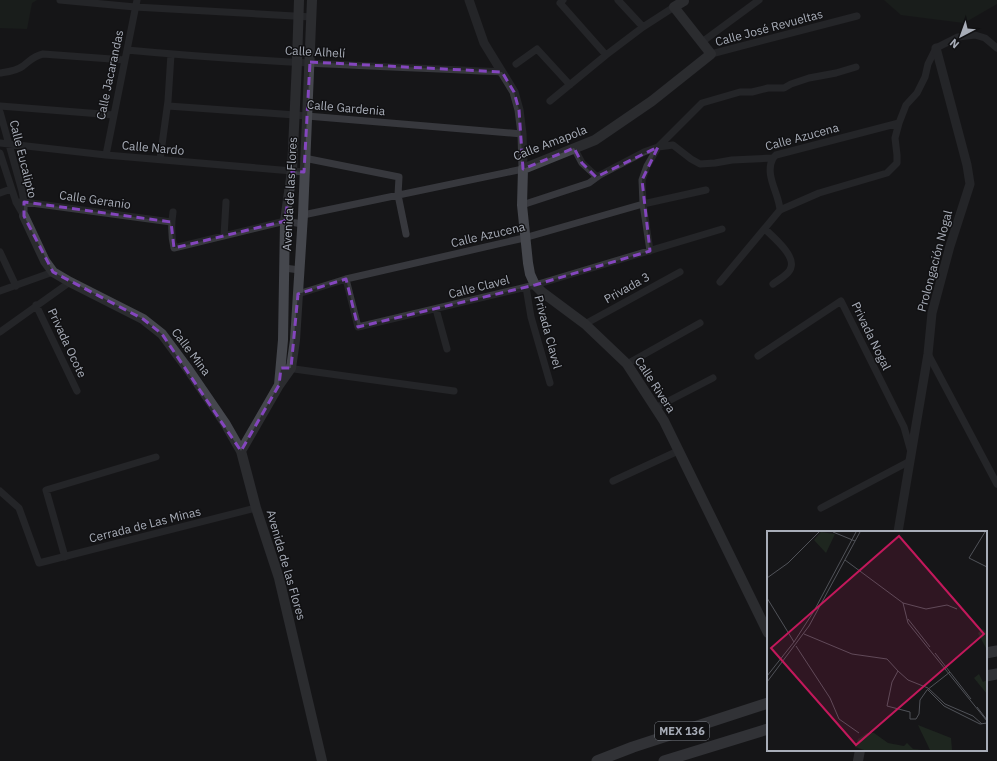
<svg xmlns="http://www.w3.org/2000/svg" width="997" height="761" font-family="'IBM Plex Sans',sans-serif">
<style>
.green{fill:#1e261f}
.lines{fill:none;stroke-linecap:round;stroke-linejoin:round}
.minor{stroke:#37383d;stroke-width:7}
.tertiary{stroke:#37383d;stroke-width:9}
.secondary{stroke:#45474d;stroke-width:10}
.primary{stroke:#53555c;stroke-width:11}
.marked{fill:none;stroke:#8446be;stroke-width:3;stroke-dasharray:8 5;stroke-linejoin:round}
.labels{text-anchor:middle;stroke-width:3;stroke-linejoin:round;paint-order:stroke}
.shield{fill:#111113;stroke:#7b7e86;stroke-width:1}
.shield-label{font-size:11px;font-weight:bold;fill:#a8adb8}
.street-label{font-size:12px;fill:#a8adb8;stroke:#111113}
.inset-road{fill:none;stroke:#505258;stroke-width:1}
.view{fill:#c2185b;fill-opacity:0.15;stroke:#c2185b;stroke-width:2}
.inset-edge{fill:none;stroke:#a8adb8;stroke-width:2}
</style>
<rect width="100%" height="100%" fill="#161618"/>
<path class="green" d="M0 0H37L32 3 27 29 0 28Z
M884 0H997V4L964 23 901 15Z"/>
<g class="lines">
<path class="minor" d="M60 0 135 7 312 17
M563 0 560 3 606 55
M618 0 643 27
M702 42 759 0
M127 50C252 62 377 66 502 72
M711 54 857 16
M516 64 537 49 570 85
M0 73C7 72 17 71 23 66 30 61 33 56 43 54L125 60
M550 101 606 55 643 27 674 7
M0 106 114 115
M168 106 295 115 522 134
M0 112 22 191 24 202V216
M0 143 106 155 304 172
M574 148 582 163 597 177
M0 153 16 202 24 216
M106 155 137 0
M304 158 399 177 398 195 406 234
M773 158C764 175 779 193 780 210
M160 159 168 101 171 54
M0 193 11 189
M16 202H24L171 222
M522 205 589 183 600 175 644 152 658 147 673 145 691 159 700 164 715 163 732 160 773 158 776 155 899 123
M173 212C171 225 171 236 174 248L285 221 302 224
M303 215 523 169
M765 229C773 237 795 255 791 267 790 274 778 280 773 284
M224 236 226 202
M650 251 643 204 642 180 647 166 658 147 702 103 740 92H752L768 88H784L791 84 809 78 836 73 856 67
M0 252 16 286
M285 268 299 270
M346 279 358 327 535 285 722 229
M720 282 780 210 819 193 887 173 897 163V155L895 138 899 123 906 105 917 93 925 77 928 64 936 48 958 37 975 35 985 38 997 48
M526 287 531 317 550 383
M0 291 53 272
M298 294 346 279 524 238 643 204 706 190
M36 305 77 391
M436 309 447 349
M585 324 680 272
M0 332 70 282
M928 354 997 484
M758 356 841 301 904 427 911 452
M627 364 700 323
M287 368 454 391
M655 408 713 378
M613 481 678 451
M0 491 19 508 39 563 256 508
M821 508 910 461
M65 557 46 490 156 457"/>
<path class="tertiary" d="M469 0 484 43 514 92 519 110 522 134 523 169
M898 532 928 354 932 313 950 246 970 184 967 165 936 48"/>
<path class="secondary" d="M683 0 684 1 674 7 711 54 652 101 595 140 523 169 522 205 528 263 530 274 535 285 542 292 585 324 627 364 664 421 768 633
M24 216 45 261 53 272 70 282 143 319 162 334 188 369 225 423 241 451 256 508 279 578 322 761
M279 385 283 340 285 221 292 171 297 62 299 0
M241 451 279 385 291 368 295 340 303 215 312 0
M858 761 860 750"/>
<path class="primary" d="M986 653 997 651
M986 676 997 674
M597 761 633 747 768 703
M664 761 768 729"/>
</g>
<path d="M0 0H997V761H0ZM310 62 502 72 514 92 519 110 523 169 574 148 582 163 596 177 658 147 642 180 650 251 535 285 358 327 346 279 298 294 291 368H281L279 385 241 451 162 334 143 319 53 272 24 216V202L171 222 174 248 285 221 292 171 304 172Z" fill="#161618" fill-opacity=".55" fill-rule="evenodd"/>
<path class="marked" d="M310 62 502 72 514 92 519 110 523 169 574 148 582 163 596 177 658 147 642 180 650 251 535 285 358 327 346 279 298 294 291 368H281L279 385 241 451 162 334 143 319 53 272 24 216V202L171 222 174 248 285 221 292 171 304 172Z"/>
<g class="labels">
<rect class="shield" x="655" y="722" width="54" height="18" rx="3"/>
<g class="shield-label">
<text x="682" y="735">MEX 136</text>
</g>
<g class="street-label">
<text transform="translate(769 28) rotate(-15)" y="4">Calle José Revueltas</text>
<text transform="translate(315 52) rotate(3)" y="4">Calle Alhelí</text>
<text transform="translate(110 75) rotate(-78)" y="4">Calle Jacarandas</text>
<text transform="translate(346 108) rotate(5)" y="4">Calle Gardenia</text>
<text transform="translate(802 137) rotate(-15)" y="4">Calle Azucena</text>
<text transform="translate(550 143) rotate(-21)" y="4">Calle Amapola</text>
<text transform="translate(153 148) rotate(5)" y="4">Calle Nardo</text>
<text transform="translate(23 159) rotate(76)" y="4">Calle Eucalipto</text>
<text transform="translate(290 194) rotate(-87)" y="4">Avenida de las Flores</text>
<text transform="translate(95 200) rotate(8)" y="4">Calle Geranio</text>
<text transform="translate(488 235) rotate(-13)" y="4">Calle Azucena</text>
<text transform="translate(935 261) rotate(-75)" y="4">Prolongación Nogal</text>
<text transform="translate(479 287) rotate(-14)" y="4">Calle Clavel</text>
<text transform="translate(627 288) rotate(-29)" y="4">Privada 3</text>
<text transform="translate(548 332) rotate(75)" y="4">Privada Clavel</text>
<text transform="translate(871 336) rotate(64)" y="4">Privada Nogal</text>
<text transform="translate(67 343) rotate(65)" y="4">Privada Ocote</text>
<text transform="translate(191 352) rotate(53)" y="4">Calle Mina</text>
<text transform="translate(655 385) rotate(57)" y="4">Calle Rivera</text>
<text transform="translate(145 525) rotate(-14)" y="4">Cerrada de Las Minas</text>
<text transform="translate(286 565) rotate(74)" y="4">Avenida de las Flores</text>
</g>
</g>
<g transform="translate(767 531)">
<rect width="220" height="220" fill="#161618"/>
<path d="M54 1 68 3 59 22 47 9ZM216 98 220 102V119L211 102ZM212 143 216 151 220 149V163L207 147ZM151 194 184 207 185 219H163ZM100 202H107L121 212 137 215 140 212 146 218 155 219H97L88 216 91 208Z" fill="#1e261f"/>
<path class="inset-road" d="M66 1 88 10M218 1 202 27 220 36M78 29 136 72 159 78 180 74 190 78M0 47 21 32 52 1M0 67 27 111M136 72 141 92 220 190M141 88 163 116M37 103 85 123 120 128 131 140 125 151 120 175 143 181V188H149L152 183 153 169 160 159 183 141M29 115 63 167 72 188 92 202M168 122 204 168M131 140 141 149 161 157 178 173 206 185 215 193M0 145 27 111 47 80 89 1M0 151 42 95 93 1M161 159 177 175 213 193 220 192M210 176 220 189"/>
<path class="view" d="M132 5 217 103 89 214 4 117Z"/>
<rect width="220" height="220" class="inset-edge"/>
</g>
<g transform="translate(961 36) rotate(221)" stroke="#111113" stroke-width="3" paint-order="stroke">
<path d="M0-3L7 15L0 10L-7 15Z" fill="#a8adb8"/>
<text y="-6" font-size="11" font-weight="bold" text-anchor="middle" fill="#a8adb8">N</text>
</g>
</svg>
